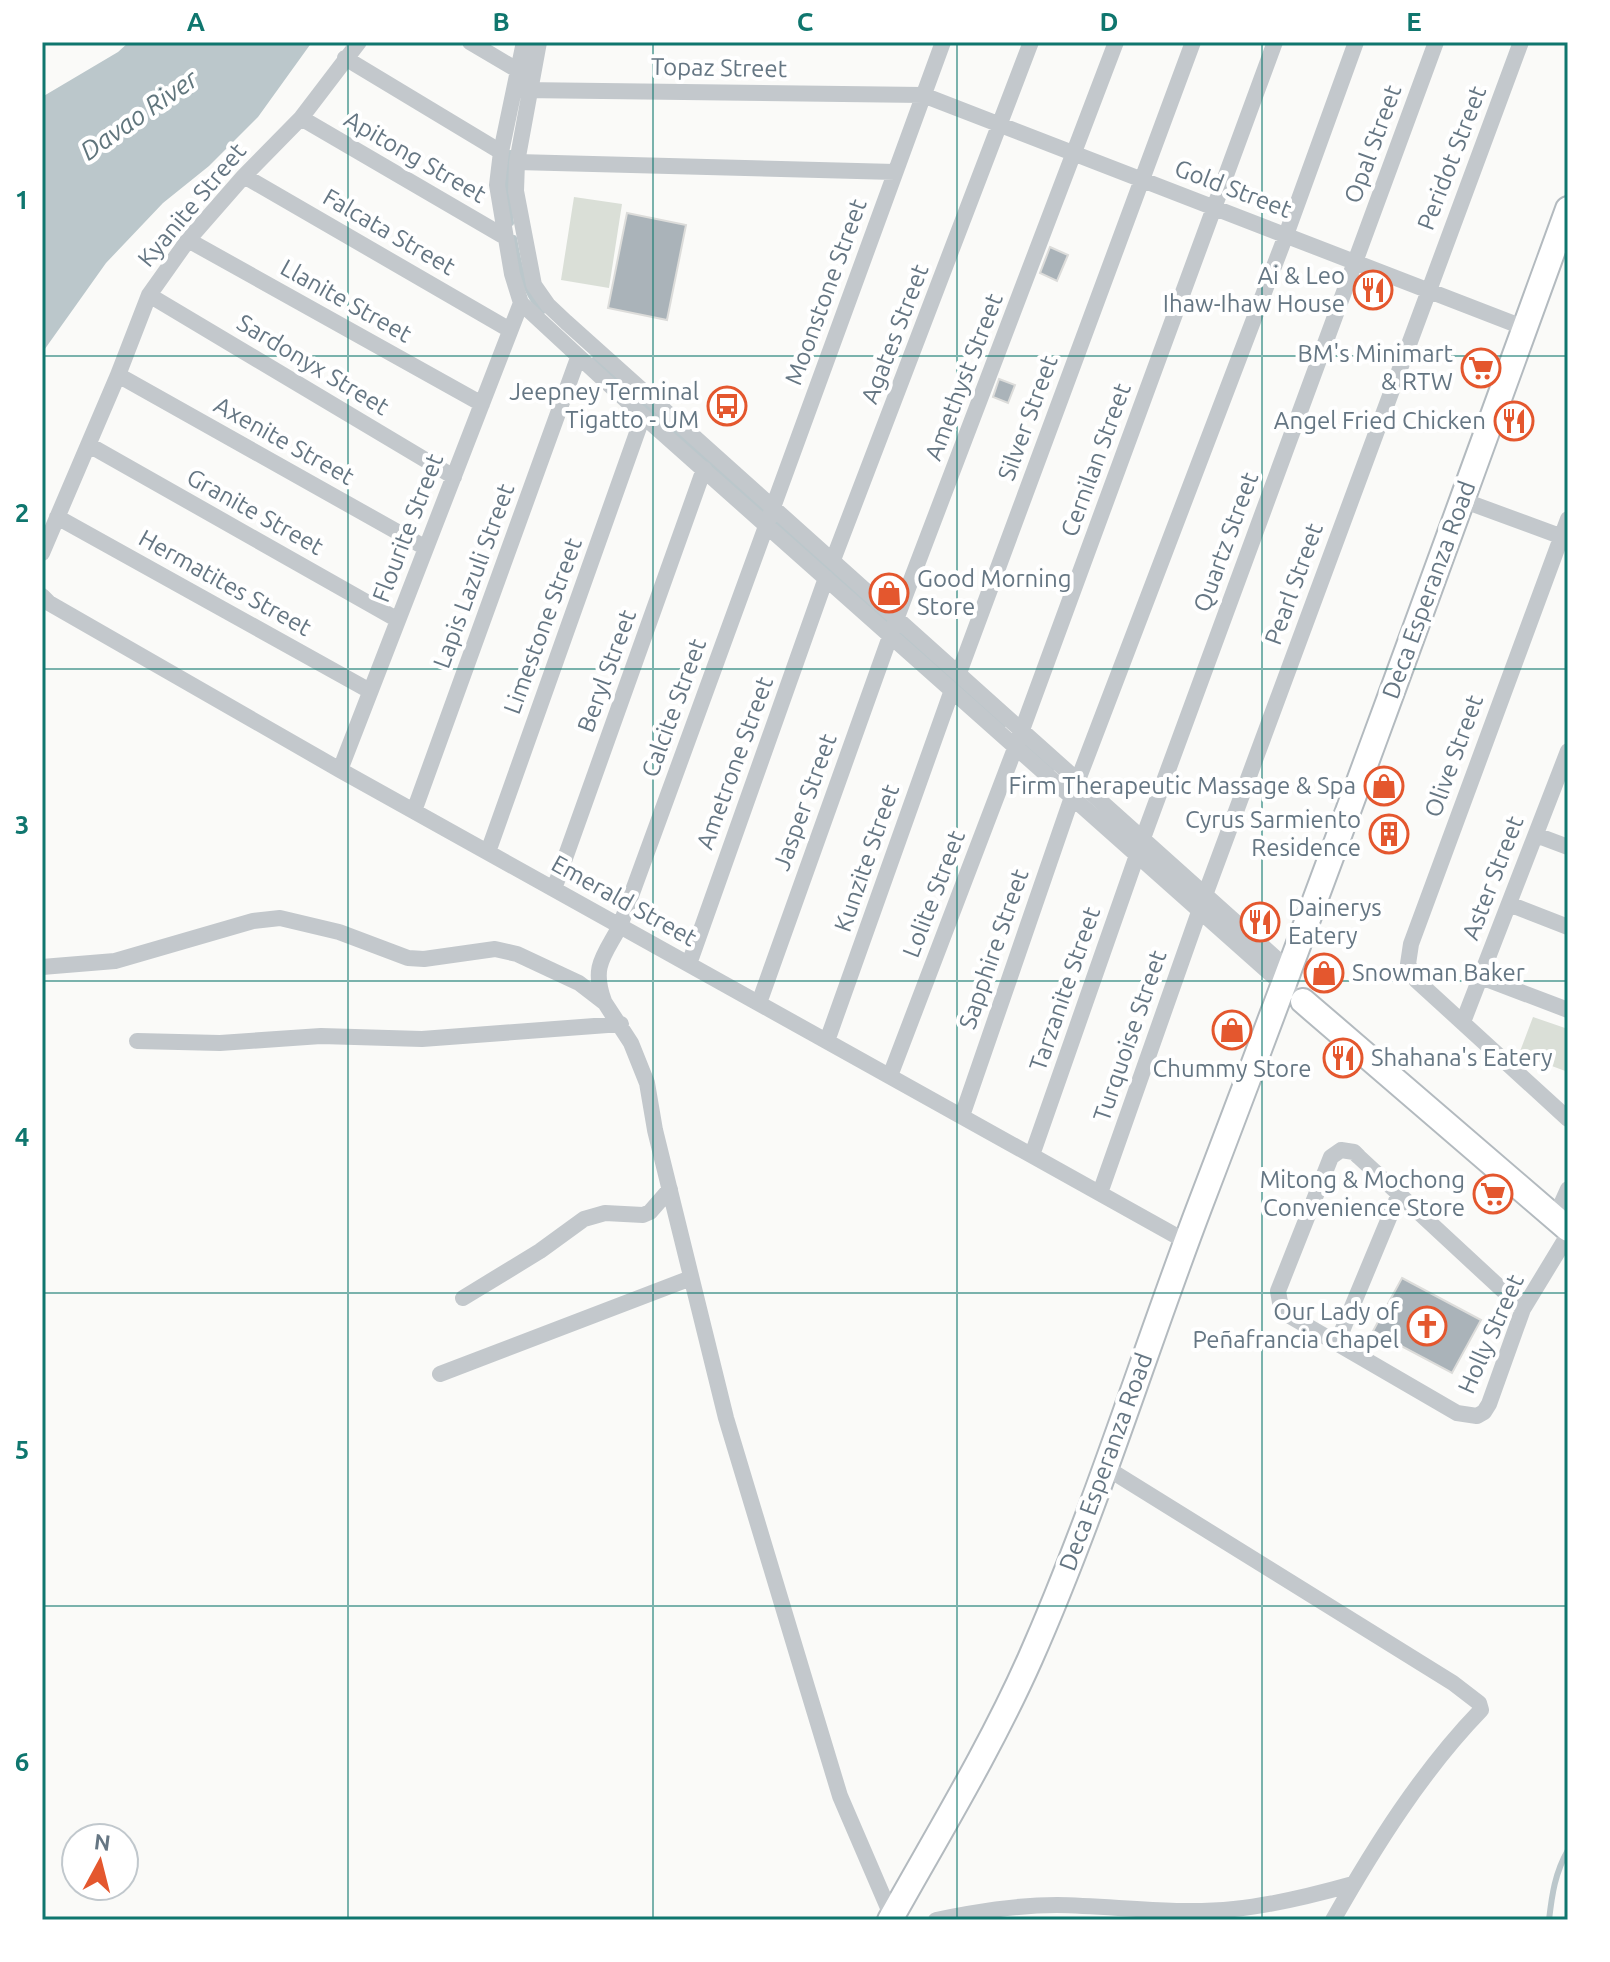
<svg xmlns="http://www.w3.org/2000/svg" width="1610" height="1962" font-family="Ubuntu,sans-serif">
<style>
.green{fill:#dadfd7}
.water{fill:#bbc7cb}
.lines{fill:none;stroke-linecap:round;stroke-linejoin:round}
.stream{stroke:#bbc7cb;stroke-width:6}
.building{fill:#aab3b9;stroke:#dcdcda;stroke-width:2}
.secondary-casing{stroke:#b3babf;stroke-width:28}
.street{stroke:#c3c8cc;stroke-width:16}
.secondary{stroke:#fff;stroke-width:24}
.grid{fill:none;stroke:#0f766e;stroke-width:2;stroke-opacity:0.55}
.labels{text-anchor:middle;stroke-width:8;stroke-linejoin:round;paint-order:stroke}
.street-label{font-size:24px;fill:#657683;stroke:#fff}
.poi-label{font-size:24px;fill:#657683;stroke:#fff;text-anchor:end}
.water-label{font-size:26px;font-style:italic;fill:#60757c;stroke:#fff}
.neatline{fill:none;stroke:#0f766e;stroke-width:3}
.grid-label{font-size:26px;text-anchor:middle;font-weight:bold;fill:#0f766e}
</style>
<rect width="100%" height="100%" fill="#fafaf8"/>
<path class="green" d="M574 197 622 204 609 288 561 280Z
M1533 1017 1568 1029V1072L1519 1054Z"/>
<path class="water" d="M129 42H312L258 117 209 166 163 203 106 263 42 353V97L118 52Z"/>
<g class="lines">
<path class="stream" d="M510 153 507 190 511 223
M514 238C519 266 523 290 542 312
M594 360 762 509
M777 523 887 621
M898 631 1003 725
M1025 744 1052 768
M1549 1920C1552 1894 1555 1873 1568 1850"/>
</g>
<path class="building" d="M627 213 686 225 667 320 608 308Z
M1050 247 1068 255 1057 281 1040 273Z
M999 379 1015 385 1008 403 993 397Z
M1382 820 1402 828 1395 847 1375 840Z
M1402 1278 1481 1320 1452 1373 1373 1331Z"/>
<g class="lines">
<g class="secondary-casing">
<path id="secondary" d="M1303 1001 1568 1229
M890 1920C938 1834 990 1749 1030 1659 1095 1512 1142 1358 1199 1208 1326 876 1447 542 1568 209"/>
</g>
<path class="street" d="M470 42 524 74
M524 42 501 152 497 185 512 274 521 303 643 416 1290 991
M539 42 517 162 516 191 534 285 548 305 566 322 1290 971 1292 976
M345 58 501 152
M522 90 923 95 1525 328
M301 118 505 237
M517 162 895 172
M244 176 510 330
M188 240 482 404
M149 295 454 477
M118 375 426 548
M89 445 398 620
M1462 500 1568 539
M57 517 370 691
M1568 519 1411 944 1408 964 1416 980 1568 1119
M42 553 118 375 149 295 188 240 244 176 301 118 359 42
M833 560 1031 42
M42 596 49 603 340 770 1187 1242
M959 673 1193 42
M340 770 521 303
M1078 780 1286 235 1356 42
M414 811 578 358
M1536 835 1568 847
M488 852 643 416
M554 889 704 469
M1509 904 1568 927
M689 964 826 578
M42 967 115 961 253 921 280 918 339 932 408 958 424 959 495 949 517 954 579 983 605 1003 631 1043 647 1083 655 1130 726 1418 807 1687 840 1796 892 1917 897 1920
M1481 977 1568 1010
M604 1001C591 966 604 956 620 926L943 42
M759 1003 897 617 1116 42
M1463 1022 1568 751
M137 1041 220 1043 321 1036 422 1039 621 1024
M827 1041 952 690
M890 1076 1022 730 1275 42
M962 1116 1072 797
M1032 1155 1143 838 1436 42
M1100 1193 1205 895 1521 42
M1555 1218 1568 1189
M463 1298 540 1251 584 1219 605 1213 643 1215 650 1212 670 1189
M1523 1309 1359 1157 1354 1152 1341 1150 1331 1157 1278 1291 1281 1308 1290 1316 1457 1413 1477 1416 1484 1412 1489 1404 1523 1309 1568 1235
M1337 1343 1399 1194
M440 1374 691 1278
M1105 1467 1453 1683 1479 1703 1481 1710C1422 1771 1375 1846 1333 1920
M936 1920C976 1912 1016 1905 1057 1905 1116 1906 1175 1915 1234 1909 1275 1905 1314 1895 1353 1884"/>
<use href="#secondary" class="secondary"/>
</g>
<path class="grid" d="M348 42V1920M653 42V1920M957 42V1920M1262 42V1920M42 356H1568M42 669H1568M42 981H1568M42 1293H1568M42 1606H1568"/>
<defs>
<g id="restaurant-ring" transform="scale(2)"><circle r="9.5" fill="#fff" stroke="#e4572e" stroke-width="1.5"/><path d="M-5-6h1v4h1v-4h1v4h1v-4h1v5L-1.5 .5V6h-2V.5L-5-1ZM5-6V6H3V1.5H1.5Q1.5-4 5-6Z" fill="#e4572e"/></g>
<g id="supermarket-ring" transform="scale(2)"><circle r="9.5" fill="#fff" stroke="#e4572e" stroke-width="1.5"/><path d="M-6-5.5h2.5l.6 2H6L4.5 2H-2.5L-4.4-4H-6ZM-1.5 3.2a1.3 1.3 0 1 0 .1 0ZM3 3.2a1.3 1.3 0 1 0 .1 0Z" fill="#e4572e"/></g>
<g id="bus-ring" transform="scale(2)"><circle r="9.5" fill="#fff" stroke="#e4572e" stroke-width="1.5"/><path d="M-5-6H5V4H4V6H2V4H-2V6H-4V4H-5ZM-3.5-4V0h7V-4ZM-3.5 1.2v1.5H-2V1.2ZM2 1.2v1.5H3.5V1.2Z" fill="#e4572e"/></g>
<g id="shop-ring" transform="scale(2)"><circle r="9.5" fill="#fff" stroke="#e4572e" stroke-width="1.5"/><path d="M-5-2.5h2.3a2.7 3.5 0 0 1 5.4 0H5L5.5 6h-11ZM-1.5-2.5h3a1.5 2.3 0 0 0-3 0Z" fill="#e4572e"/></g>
<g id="building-ring" transform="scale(2)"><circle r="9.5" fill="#fff" stroke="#e4572e" stroke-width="1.5"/><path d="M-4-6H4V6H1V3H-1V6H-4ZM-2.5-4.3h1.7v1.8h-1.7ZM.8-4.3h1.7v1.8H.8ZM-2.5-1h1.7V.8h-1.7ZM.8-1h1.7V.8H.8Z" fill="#e4572e"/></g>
<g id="church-ring" transform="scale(2)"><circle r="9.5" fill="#fff" stroke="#e4572e" stroke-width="1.5"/><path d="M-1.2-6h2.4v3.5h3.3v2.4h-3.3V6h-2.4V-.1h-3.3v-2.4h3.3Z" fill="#e4572e"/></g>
</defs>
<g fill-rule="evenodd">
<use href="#restaurant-ring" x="1373" y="290"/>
<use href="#supermarket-ring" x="1481" y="368"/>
<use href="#bus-ring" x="727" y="406"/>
<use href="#restaurant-ring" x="1514" y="421"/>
<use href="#shop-ring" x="889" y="593"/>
<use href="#shop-ring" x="1384" y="786"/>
<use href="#building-ring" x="1389" y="834"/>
<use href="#restaurant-ring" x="1260" y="922"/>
<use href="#shop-ring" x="1324" y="973"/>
<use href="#shop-ring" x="1232" y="1030"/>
<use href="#restaurant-ring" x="1343" y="1058"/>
<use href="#supermarket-ring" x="1493" y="1194"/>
<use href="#church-ring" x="1427" y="1326"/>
</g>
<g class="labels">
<g class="street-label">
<text transform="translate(719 68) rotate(1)" y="8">Topaz Street</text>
<text transform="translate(1373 144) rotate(-70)" y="8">Opal Street</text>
<text transform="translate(415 157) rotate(30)" y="8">Apitong Street</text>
<text transform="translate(1452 158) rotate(-69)" y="8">Peridot Street</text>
<text transform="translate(1233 189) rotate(21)" y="8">Gold Street</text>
<text transform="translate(192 205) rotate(-50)" y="8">Kyanite Street</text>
<text transform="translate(389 232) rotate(30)" y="8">Falcata Street</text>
<text transform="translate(826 292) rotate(-70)" y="8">Moonstone Street</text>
<text transform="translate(346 301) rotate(29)" y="8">Llanite Street</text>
<text transform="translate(895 334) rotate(-69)" y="8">Agates Street</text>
<text transform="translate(313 365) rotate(31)" y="8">Sardonyx Street</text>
<text transform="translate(964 377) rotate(-69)" y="8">Amethyst Street</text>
<text transform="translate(1028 418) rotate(-70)" y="8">Silver Street</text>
<text transform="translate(284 441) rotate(29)" y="8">Axenite Street</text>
<text transform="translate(1096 460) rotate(-70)" y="8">Cernilan Street</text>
<text transform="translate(255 512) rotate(29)" y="8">Granite Street</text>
<text transform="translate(408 528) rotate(-69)" y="8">Flourite Street</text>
<text transform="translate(1226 542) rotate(-70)" y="8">Quartz Street</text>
<text transform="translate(474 576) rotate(-70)" y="8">Lapis Lazuli Street</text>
<text transform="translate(225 583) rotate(29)" y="8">Hermatites Street</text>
<text transform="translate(1294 584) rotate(-70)" y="8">Pearl Street</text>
<text transform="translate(1429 590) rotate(-70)" y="8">Deca Esperanza Road</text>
<text transform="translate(543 626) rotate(-70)" y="8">Limestone Street</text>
<text transform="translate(607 671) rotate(-70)" y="8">Beryl Street</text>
<text transform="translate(674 708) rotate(-70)" y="8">Calcite Street</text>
<text transform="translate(1454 756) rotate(-70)" y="8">Olive Street</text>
<text transform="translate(735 763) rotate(-70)" y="8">Ametrone Street</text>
<text transform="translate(805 802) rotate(-70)" y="8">Jasper Street</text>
<text transform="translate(867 858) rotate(-71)" y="8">Kunzite Street</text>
<text transform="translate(1493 878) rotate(-69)" y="8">Aster Street</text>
<text transform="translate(934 894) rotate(-69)" y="8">Lolite Street</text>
<text transform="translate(624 901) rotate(29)" y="8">Emerald Street</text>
<text transform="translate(994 949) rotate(-71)" y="8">Sapphire Street</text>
<text transform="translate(1065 989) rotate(-71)" y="8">Tarzanite Street</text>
<text transform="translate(1130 1036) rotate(-71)" y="8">Turquoise Street</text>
<text transform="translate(1491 1334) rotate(-66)" y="8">Holly Street</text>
<text transform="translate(1106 1462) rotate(-70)" y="8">Deca Esperanza Road</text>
</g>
<g class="poi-label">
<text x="1345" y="284">Ai &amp; Leo<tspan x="1345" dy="28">Ihaw-Ihaw House</tspan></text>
<text x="1453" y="362">BM's Minimart<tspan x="1453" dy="28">&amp; RTW</tspan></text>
<text x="699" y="400">Jeepney Terminal<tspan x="699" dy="28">Tigatto - UM</tspan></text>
<text x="1486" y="429">Angel Fried Chicken</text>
<text x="917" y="587" text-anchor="start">Good Morning<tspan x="917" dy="28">Store</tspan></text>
<text x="1356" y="794">Firm Therapeutic Massage &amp; Spa</text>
<text x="1361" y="828">Cyrus Sarmiento<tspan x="1361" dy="28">Residence</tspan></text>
<text x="1288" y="916" text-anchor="start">Dainerys<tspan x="1288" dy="28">Eatery</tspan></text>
<text x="1352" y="981" text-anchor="start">Snowman Baker</text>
<text x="1371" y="1066" text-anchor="start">Shahana's Eatery</text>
<text x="1232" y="1077" text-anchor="middle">Chummy Store</text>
<text x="1465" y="1188">Mitong &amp; Mochong<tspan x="1465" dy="28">Convenience Store</tspan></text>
<text x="1399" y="1320">Our Lady of<tspan x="1399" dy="28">Peñafrancia Chapel</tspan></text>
</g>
<g class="water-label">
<text transform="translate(139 115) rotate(-35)" y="9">Davao River</text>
</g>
</g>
<rect width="1610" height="1962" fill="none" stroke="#ffffff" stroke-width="88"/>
<g transform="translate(100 1862) rotate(7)"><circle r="38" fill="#ffffff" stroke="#c1c8cd" stroke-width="2"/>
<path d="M0-6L14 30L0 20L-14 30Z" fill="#e4572e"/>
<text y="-12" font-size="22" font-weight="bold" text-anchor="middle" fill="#657683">N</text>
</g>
<rect x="44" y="44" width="1522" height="1874" class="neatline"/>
<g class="grid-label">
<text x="196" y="31">A</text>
<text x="501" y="31">B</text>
<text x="805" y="31">C</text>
<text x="1109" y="31">D</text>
<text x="1414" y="31">E</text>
<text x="22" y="209">1</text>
<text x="22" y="522">2</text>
<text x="22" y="834">3</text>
<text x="22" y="1146">4</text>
<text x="22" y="1459">5</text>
<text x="22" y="1771">6</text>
</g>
</svg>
